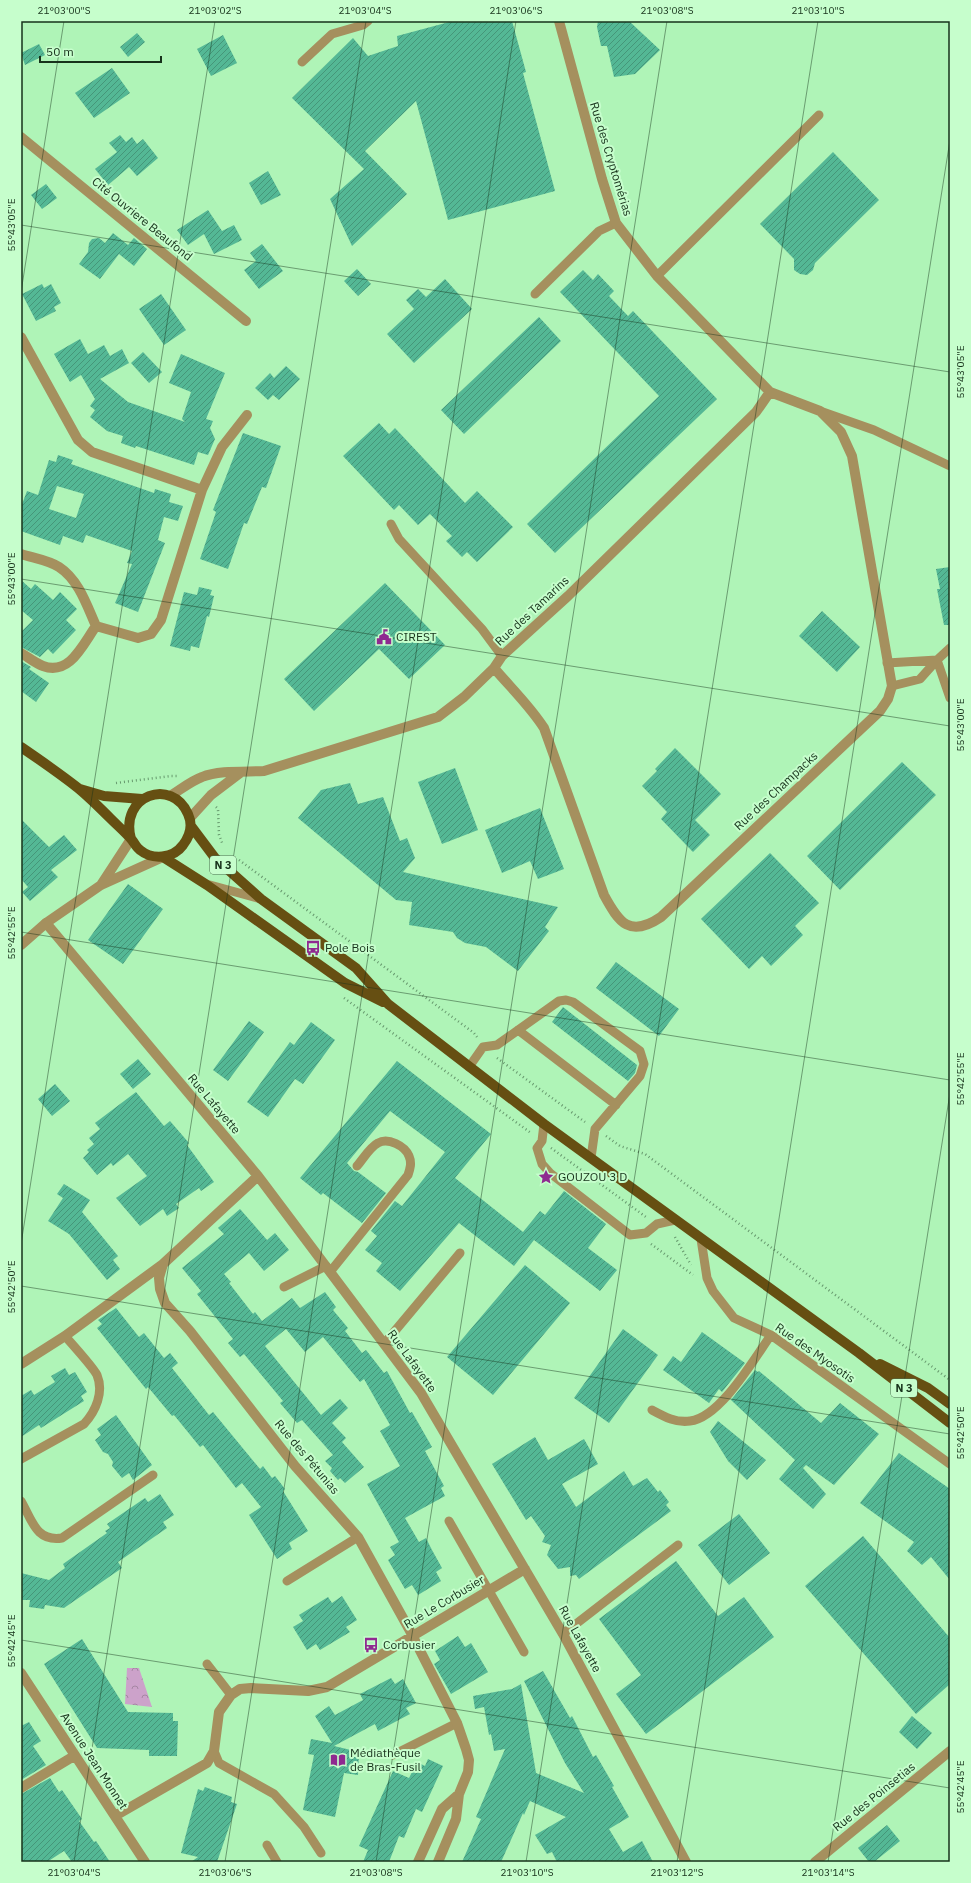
<svg xmlns="http://www.w3.org/2000/svg" width="971" height="1883" font-family="'IBM Plex Sans',sans-serif">
<style>
.park{fill:url(#park-crowns)}
.building{fill:url(#building-hatch);fill-rule:evenodd}
.lines{fill:none;stroke-linecap:round;stroke-linejoin:round}
.path{stroke:#67996e;stroke-width:2.5;stroke-dasharray:1 3;stroke-linecap:butt}
.service{stroke:#a5905e;stroke-width:9}
.minor{stroke:#a5905e;stroke-width:10}
.tertiary{stroke:#a5905e;stroke-width:10}
.primary{stroke:#664f12;stroke-width:10}
.ticks{fill:none;stroke:#17321b;stroke-width:1;stroke-opacity:0.45}
.labels{text-anchor:middle;stroke-width:4;stroke-linejoin:round;paint-order:stroke}
.shield{fill:#c6fecc;stroke:#4c6f50;stroke-width:1}
.shield-label{font-size:11px;font-weight:bold;fill:#17321b}
.street-label{font-size:12px;fill:#17321b;stroke:#c6fecc}
.poi-label{font-size:12px;fill:#17321b;stroke:#c6fecc;text-anchor:start}
.neatline{fill:none;stroke:#17321b;stroke-width:1.5}
.ticks-label{font-size:10px;text-anchor:middle;fill:#17321b}
</style>
<defs>
<pattern id="park-crowns" width="20" height="18" patternUnits="userSpaceOnUse"><rect width="20" height="18" fill="#cca2ca"/><path d="M2 6a3 3 0 1 1 6 0M12 15a3 3 0 1 1 6 0" fill="none" stroke="#a585a3"/></pattern>
<pattern id="building-hatch" width="6" height="6" patternUnits="userSpaceOnUse"><rect width="6" height="6" fill="#54b895"/><path d="M-1 1l2-2M0 6l6-6M5 7l2-2" fill="none" stroke="#459679"/></pattern>
</defs>
<rect width="100%" height="100%" fill="#aff4b7"/>
<path class="park" d="M127 1668H139L152 1707 125 1704Z"/>
<path class="building" d="M453 21H512L526 72 523 73 555 191 448 220 416 101 365 151 407 194 352 246 330 199 364 169 292 98 353 38 368 56 398 46 397 36Z
M598 21H629L660 50 635 74 614 77 607 46H601L597 27Z
M137 33 145 42 128 57 120 47Z
M223 35 237 63 211 76 197 49Z
M39 44 45 55 25 65 21 53Z
M112 68 130 93 94 118 75 93Z
M120 135 126 142 132 137 137 144 143 139 158 158 137 176 129 167 108 185 95 169 117 152 109 143Z
M833 152 879 200 815 263 813 270 807 275 800 274 794 270V259L760 224Z
M268 171 281 195 261 205 249 183Z
M46 184 57 198 42 209 31 195Z
M208 210 222 231 234 225 242 240 214 254 204 234 188 245 177 230Z
M113 233 128 245 134 238 147 249 134 266 119 254 100 279 79 264 88 252 89 243 92 239 99 238 105 243Z
M262 244 283 271 259 289 244 270 256 261 250 253Z
M357 269 371 284 358 296 344 281Z
M583 270 593 280 598 274 614 291 609 296 628 316 633 311 717 399 555 553 527 524 659 396 560 292Z
M445 279 472 309 414 363 387 334 414 309 406 300 418 289 426 297Z
M42 284 44 288 51 284 61 303 54 307 56 311 36 321 22 294Z
M161 294 186 330 164 345 139 309Z
M539 317 561 341 464 434 441 410Z
M80 339 88 354 104 345 110 356 122 349 129 363 100 379 128 402 185 422 182 419 191 392 169 383 181 354 225 373 206 419 213 421 210 428 215 439 208 455 198 452 194 465 136 446 135 448 121 443 123 436 107 431 90 417 95 410 90 406 95 399 81 375 70 382 54 354Z
M143 352 162 372 149 383 131 363Z
M286 366 300 379 279 400 273 395 268 400 255 388 270 373 274 378Z
M379 423 389 434 395 428 465 503 477 491 513 527 477 562 467 552 462 557 446 541 452 536 430 514 418 525 399 505 394 510 343 456Z
M243 433 281 446 266 488 262 487 247 524 244 523 228 569 200 559 216 512 213 510Z
M58 455 73 460 71 464 154 493 155 489 171 494 169 502 183 506 178 521 164 517 158 540 165 543 138 612 115 603 132 564 127 563 132 551 86 535 83 543 63 536 60 545 21 531V507L27 491 38 495 49 460 56 462ZM57 486 84 494 76 518 49 509Z
M950 567V625H944L937 589H940L936 569Z
M21 580 31 589 35 584 53 600 60 592 77 609 66 620 76 630 53 654 48 649 40 657 21 647V632L33 620 21 610Z
M385 583 445 645 409 679 379 649 314 711 284 679Z
M199 587 212 590 210 595 214 596 209 617 207 616 199 648 191 646 190 651 170 646 184 592 197 595Z
M822 611 860 647 837 672 799 636Z
M21 661 31 667 29 669 49 683 36 702 21 691Z
M675 748 721 794 695 820 710 835 693 852 661 819 667 812 642 786 657 771 655 769Z
M902 762 936 795 840 890 807 856Z
M455 768 478 830 442 844 418 782Z
M350 783 358 804 383 797 400 841 407 838 415 858 403 872 558 907 545 927 549 931 518 971 486 947 465 943 457 938 453 932 409 925 412 902 396 900 298 818 321 790Z
M540 808 564 869 538 879 530 861 502 873 485 830Z
M21 819 49 847 64 835 77 850 51 870 58 877 30 901 22 892 28 887 21 879Z
M770 853 819 903 795 926 803 935 771 966 762 956 749 969 701 919Z
M128 884 163 909 123 964 88 940Z
M616 962 679 1009 659 1036 596 988Z
M563 1007 637 1065 635 1073 628 1081 552 1022Z
M249 1021 264 1032 228 1081 213 1070Z
M311 1022 335 1040 303 1084 295 1079 268 1117 247 1102 290 1042 294 1045Z
M138 1059 151 1074 133 1089 120 1074Z
M397 1061 491 1134 455 1178 523 1232 540 1211 545 1215 564 1191 606 1224 588 1248 617 1270 600 1291 534 1240 514 1266 459 1223 400 1291 376 1271 382 1263 365 1250 377 1236 371 1231 395 1201 402 1206 445 1152 390 1111 347 1163 354 1171 358 1172 386 1193 362 1223 323 1193 321 1195 300 1178Z
M55 1084 70 1101 52 1116 38 1099Z
M136 1092 164 1126 170 1121 189 1143 187 1145 214 1182 201 1191 199 1188 176 1204 179 1208 167 1216 163 1209 140 1226 116 1198 147 1176 128 1154 113 1166 111 1163 97 1175 83 1158 89 1152 87 1150 94 1144 89 1138 100 1129 95 1123Z
M64 1184 90 1200 82 1212 118 1256 113 1260 120 1269 107 1280 69 1234 48 1221 63 1198 57 1194Z
M240 1209 267 1240 275 1233 289 1250 264 1271 249 1253 224 1274 231 1282 229 1283 253 1314 255 1312 262 1321 292 1298 300 1308 325 1292 336 1307 333 1310 348 1328 345 1331 362 1353 366 1350 384 1373 387 1371 410 1413 412 1412 432 1447 425 1451 444 1486 441 1488 445 1496 405 1518 419 1542 426 1538 432 1550 442 1568 436 1572 441 1581 418 1595 412 1585 405 1589 388 1560 395 1555 390 1547 399 1542 367 1484 400 1466 380 1431 390 1425 364 1379 360 1382 323 1337 305 1352 286 1329 265 1346 321 1415 340 1399 348 1408 332 1423 346 1438 342 1442 364 1467 345 1483 340 1478 338 1480 330 1471 332 1468 325 1461 333 1455 302 1420 297 1423 280 1403 283 1401 244 1354 240 1357 228 1343 233 1339 197 1294 201 1291 182 1268 224 1234 218 1228Z
M525 1265 570 1303 493 1395 447 1357Z
M116 1308 139 1337 144 1333 164 1358 170 1353 178 1363 172 1368 209 1415 213 1412 260 1469 263 1466 272 1478 275 1476 285 1489 283 1491 308 1531 289 1543 292 1549 277 1559 249 1515 261 1507 242 1483 236 1488 203 1445 200 1447 174 1415 172 1416 148 1387 146 1389 97 1328 102 1324 98 1320Z
M623 1329 658 1355 609 1423 574 1398Z
M702 1332 745 1363 722 1392 719 1389 709 1403 663 1370 673 1356 681 1362Z
M65 1368 69 1375 75 1372 87 1392 81 1396 84 1401 41 1428 39 1425 21 1437V1396L31 1390 34 1395 55 1382 51 1376Z
M755 1370 758 1372 759 1371 821 1423 840 1403 879 1434 834 1485 806 1465 803 1468 826 1494 813 1509 779 1479 795 1460 731 1400Z
M116 1415 152 1465 133 1480 129 1473 122 1478 112 1466 113 1462 108 1454 103 1452 95 1440 101 1435 97 1429Z
M718 1421 766 1460 747 1480 728 1461 710 1432Z
M535 1437 548 1460 584 1439 598 1464 562 1484 576 1507 624 1471 633 1486 647 1478 658 1492 660 1490 669 1502 666 1505 671 1511 579 1579 576 1575 570 1576V1567L558 1569 547 1555 551 1545 542 1542 545 1536 531 1516 526 1520 492 1464Z
M899 1453 950 1489V1580L931 1557 922 1565 907 1551 914 1542 860 1503Z
M160 1494 174 1515 163 1522 167 1528 118 1562 122 1568 64 1608 45 1605 44 1609 29 1607 30 1600H21V1573L49 1580 65 1568 63 1564 107 1533 105 1531 110 1528 107 1524 145 1498 148 1502Z
M739 1514 770 1553 729 1585 698 1545Z
M863 1536 950 1638V1684L916 1714 805 1586Z
M676 1561 718 1616 744 1597 774 1637 646 1734 616 1694 641 1675 599 1619Z
M342 1596 357 1620 346 1627 350 1632 320 1650 316 1644 307 1650 293 1627 303 1621 299 1615 328 1597 332 1603Z
M458 1636 465 1647 471 1643 488 1672 451 1694 434 1664 440 1660 435 1651Z
M82 1639 128 1712 173 1713V1721H178L177 1756H149V1750L97 1748 44 1664Z
M543 1671 570 1718 572 1716 593 1757 596 1755 614 1786 612 1787 629 1817 609 1829 623 1852 642 1841 653 1862H557L552 1852 547 1854 535 1835 566 1817 530 1801 524 1815 523 1813 501 1862H462L481 1819 476 1817 505 1749 494 1751 491 1734 489 1735 484 1707 475 1709 473 1696 512 1689 521 1684 536 1773 584 1793 565 1763 524 1681Z
M391 1678 395 1684 403 1679 416 1703 406 1708 410 1714 378 1731 375 1724 334 1746 359 1752 358 1775 344 1773 335 1817 303 1810 314 1755 308 1754 311 1739 332 1743 315 1716 329 1706 335 1715 363 1700 360 1694Z
M912 1716 932 1733 917 1749 899 1732Z
M29 1722 41 1741 33 1746 46 1765 21 1780V1726Z
M428 1759 443 1766 422 1812 416 1809 404 1838 399 1836 389 1862H363L368 1850 359 1846 393 1771 409 1778 415 1766 420 1768 421 1764 425 1766Z
M50 1778 59 1792 62 1790 82 1819 79 1821 94 1842 96 1841 110 1862H72L64 1851 47 1862H21V1794Z
M205 1787 232 1797 231 1802 237 1804 217 1862H191L198 1857 181 1853 198 1789 203 1791Z
M887 1825 900 1841 874 1862H869L858 1848Z"/>
<g class="lines">
<path class="path" d="M116 783 171 776H177
M216 807 218 809 219 835 223 845
M239 860 474 1033 477 1037
M344 998 531 1133
M497 1058 585 1122
M606 1136 620 1146 645 1154 950 1380
M551 1148 646 1217
M675 1237 691 1265
M651 1244 693 1275"/>
<path class="service" d="M302 62 332 34 363 25 368 21
M657 276 819 115
M535 294 599 231 616 223
M820 411 874 430 950 466
M391 524 399 539 482 629 502 656
M887 663 937 660 950 648
M892 686 920 679 937 660 950 698
M210 885 261 899
M518 1030 616 1105
M469 1067 483 1047 497 1045 559 1001 566 1000 573 1002 640 1051 644 1064 640 1076 595 1129 591 1158
M544 1124 542 1141 537 1148 542 1164 550 1173 630 1235 646 1233 657 1224 675 1220
M701 1239 707 1278 713 1291 734 1318 771 1335 950 1464
M330 1272 408 1175C410 1169 412 1163 409 1156 405 1146 388 1137 378 1143 370 1147 363 1159 357 1166
M284 1287 326 1266
M384 1344 460 1253
M652 1410C665 1417 676 1423 690 1421 720 1418 754 1359 771 1335
M21 1459 84 1424C96 1411 104 1392 97 1375 93 1367 72 1344 65 1336
M21 1501C32 1520 36 1542 62 1538L153 1475
M449 1521 524 1652
M287 1581 358 1537
M563 1634 678 1545
M207 1664 231 1695
M214 1751 219 1763 274 1794 304 1827 321 1853
M393 1755 457 1723
M267 1845 277 1862"/>
<path class="minor" d="M21 137 246 321
M21 337 78 440 92 452 202 490
M21 554C33 558 48 560 59 567 79 580 87 606 96 626L138 638 151 634 161 620 202 490 222 447 247 415
M21 653C28 657 35 663 43 666 70 676 83 644 96 626
M494 668C511 688 530 706 544 728L604 895C619 923 630 938 661 917L880 711 888 699 892 686 852 456 841 432 820 411 770 392 657 276 616 223 602 179 559 21
M170 796C180 790 191 781 202 777 219 770 246 772 264 771L438 717 464 697 494 668 502 656 568 596 756 412 770 392
M190 818 211 795 240 773
M46 923 258 1176 421 1393 563 1634 686 1862
M258 1176 163 1264 159 1278 160 1289 165 1303 190 1331 295 1466 358 1537 409 1629 457 1723 466 1749 469 1760 468 1772 459 1794 456 1819 438 1862
M21 1364 65 1336 163 1264
M21 1673 145 1862
M21 1788 74 1756
M115 1816 207 1763 214 1751 219 1712 231 1695 240 1689 251 1688 308 1691 327 1687 525 1569
M418 1862 442 1809 459 1794
M815 1862 950 1751"/>
<path class="tertiary" d="M101 885 131 839
M21 945 46 923 101 885 163 857"/>
<path class="primary" d="M21 747C40 760 59 773 78 788 89 797 100 808 111 819 118 826 126 833 132 840 135 844 137 848 140 850 152 860 173 859 183 845 190 836 193 825 188 814 172 777 119 795 131 839
M80 789 104 796 142 799
M191 826 215 858 261 899 356 968 388 1004 544 1124 859 1353 950 1423
M163 857 207 885 345 983 383 1002
M880 1364 928 1388 950 1404"/>
</g>
<path class="ticks" d="M21 225 950 372M21 292 64 21M21 579 950 726M21 932 950 1080M21 1244 215 21M21 1286 950 1434M21 1640 950 1788M74 1862 366 21M225 1862 516 21M376 1862 667 21M526 1862 818 21M677 1862 950 140M828 1862 950 1093"/>
<defs>
<g id="civic-bare" transform="scale(1.2)"><path d="M-.6-6.5H3V-4.5H.6V-3L4-1V1h2V6H-6V1h2V-1L-.6-3ZM-1.2 2.5V6h2.4V2.5Z" fill="#8f2a90" stroke="#c6fecc" stroke-width="2.5" paint-order="stroke"/></g>
<g id="bus-bare" transform="scale(1.2)"><path d="M-5-6H5V4H4V6H2V4H-2V6H-4V4H-5ZM-3.5-4V0h7V-4ZM-3.5 1.2v1.5H-2V1.2ZM2 1.2v1.5H3.5V1.2Z" fill="#8f2a90" stroke="#c6fecc" stroke-width="2.5" paint-order="stroke"/></g>
<g id="sight-bare" transform="scale(1.2)"><path d="M0-6L1.8-2.2L6-1.7L2.9 1.2L3.7 5.4L0 3.3L-3.7 5.4L-2.9 1.2L-6-1.7L-1.8-2.2Z" fill="#8f2a90" stroke="#c6fecc" stroke-width="2.5" paint-order="stroke"/></g>
<g id="library-bare" transform="scale(1.2)"><path d="M-6-4Q-3-5.5-.7-3.5V5Q-3 3-6 4ZM6-4Q3-5.5 .7-3.5V5Q3 3 6 4Z" fill="#8f2a90" stroke="#c6fecc" stroke-width="2.5" paint-order="stroke"/></g>
</defs>
<g fill-rule="evenodd">
<use href="#civic-bare" x="384" y="637"/>
<use href="#bus-bare" x="313" y="948"/>
<use href="#sight-bare" x="546" y="1177"/>
<use href="#bus-bare" x="371" y="1645"/>
<use href="#library-bare" x="338" y="1760"/>
</g>
<g class="labels">
<g class="shield">
<rect x="210" y="856" width="26" height="18" rx="3"/>
<rect x="891" y="1379" width="26" height="18" rx="3"/>
</g>
<g class="shield-label">
<text x="223" y="869">N 3</text>
<text x="904" y="1392">N 3</text>
</g>
<g class="street-label">
<text transform="translate(611 159) rotate(73)" y="4">Rue des Cryptomérias</text>
<text transform="translate(142 219) rotate(39)" y="4">Cité Ouvriere Beaufond</text>
<text transform="translate(532 611) rotate(-43)" y="4">Rue des Tamarins</text>
<text transform="translate(776 791) rotate(-43)" y="4">Rue des Champacks</text>
<text transform="translate(214 1104) rotate(50)" y="4">Rue Lafayette</text>
<text transform="translate(815 1353) rotate(35)" y="4">Rue des Myosotis</text>
<text transform="translate(412 1361) rotate(54)" y="4">Rue Lafayette</text>
<text transform="translate(307 1457) rotate(50)" y="4">Rue des Pétunias</text>
<text transform="translate(444 1602) rotate(-31)" y="4">Rue Le Corbusier</text>
<text transform="translate(580 1639) rotate(61)" y="4">Rue Lafayette</text>
<text transform="translate(94 1761) rotate(57)" y="4">Avenue Jean Monnet</text>
<text transform="translate(874 1797) rotate(-39)" y="4">Rue des Poinsetias</text>
</g>
<g class="poi-label">
<text x="396" y="641">CIREST</text>
<text x="325" y="952">Pole Bois</text>
<text x="558" y="1181">GOUZOU 3 D</text>
<text x="383" y="1649">Corbusier</text>
<text x="350" y="1757">Médiathèque<tspan x="350" dy="14">de Bras-Fusil</tspan></text>
</g>
</g>
<rect width="971" height="1883" fill="none" stroke="#c6fecc" stroke-width="44"/>
<path d="M40 56v6h121v-6" fill="none" stroke="#17321b" stroke-width="2"/>
<text x="46" y="56" font-size="12" fill="#17321b" stroke="#c6fecc" stroke-width="3" paint-order="stroke">50 m</text>
<rect x="22" y="22" width="927" height="1839" class="neatline"/>
<g class="ticks-label">
<text x="64" y="14">21°03'00"S</text>
<text x="215" y="14">21°03'02"S</text>
<text x="365" y="14">21°03'04"S</text>
<text x="516" y="14">21°03'06"S</text>
<text x="667" y="14">21°03'08"S</text>
<text x="818" y="14">21°03'10"S</text>
<text transform="translate(11 225) rotate(-90)" y="4">55°43'05"E</text>
<text transform="translate(960 372) rotate(-90)" y="4">55°43'05"E</text>
<text transform="translate(11 579) rotate(-90)" y="4">55°43'00"E</text>
<text transform="translate(960 725) rotate(-90)" y="4">55°43'00"E</text>
<text transform="translate(11 933) rotate(-90)" y="4">55°42'55"E</text>
<text transform="translate(960 1079) rotate(-90)" y="4">55°42'55"E</text>
<text transform="translate(11 1287) rotate(-90)" y="4">55°42'50"E</text>
<text transform="translate(960 1433) rotate(-90)" y="4">55°42'50"E</text>
<text transform="translate(11 1641) rotate(-90)" y="4">55°42'45"E</text>
<text transform="translate(960 1787) rotate(-90)" y="4">55°42'45"E</text>
<text x="74" y="1876">21°03'04"S</text>
<text x="225" y="1876">21°03'06"S</text>
<text x="376" y="1876">21°03'08"S</text>
<text x="527" y="1876">21°03'10"S</text>
<text x="677" y="1876">21°03'12"S</text>
<text x="828" y="1876">21°03'14"S</text>
</g>
</svg>
